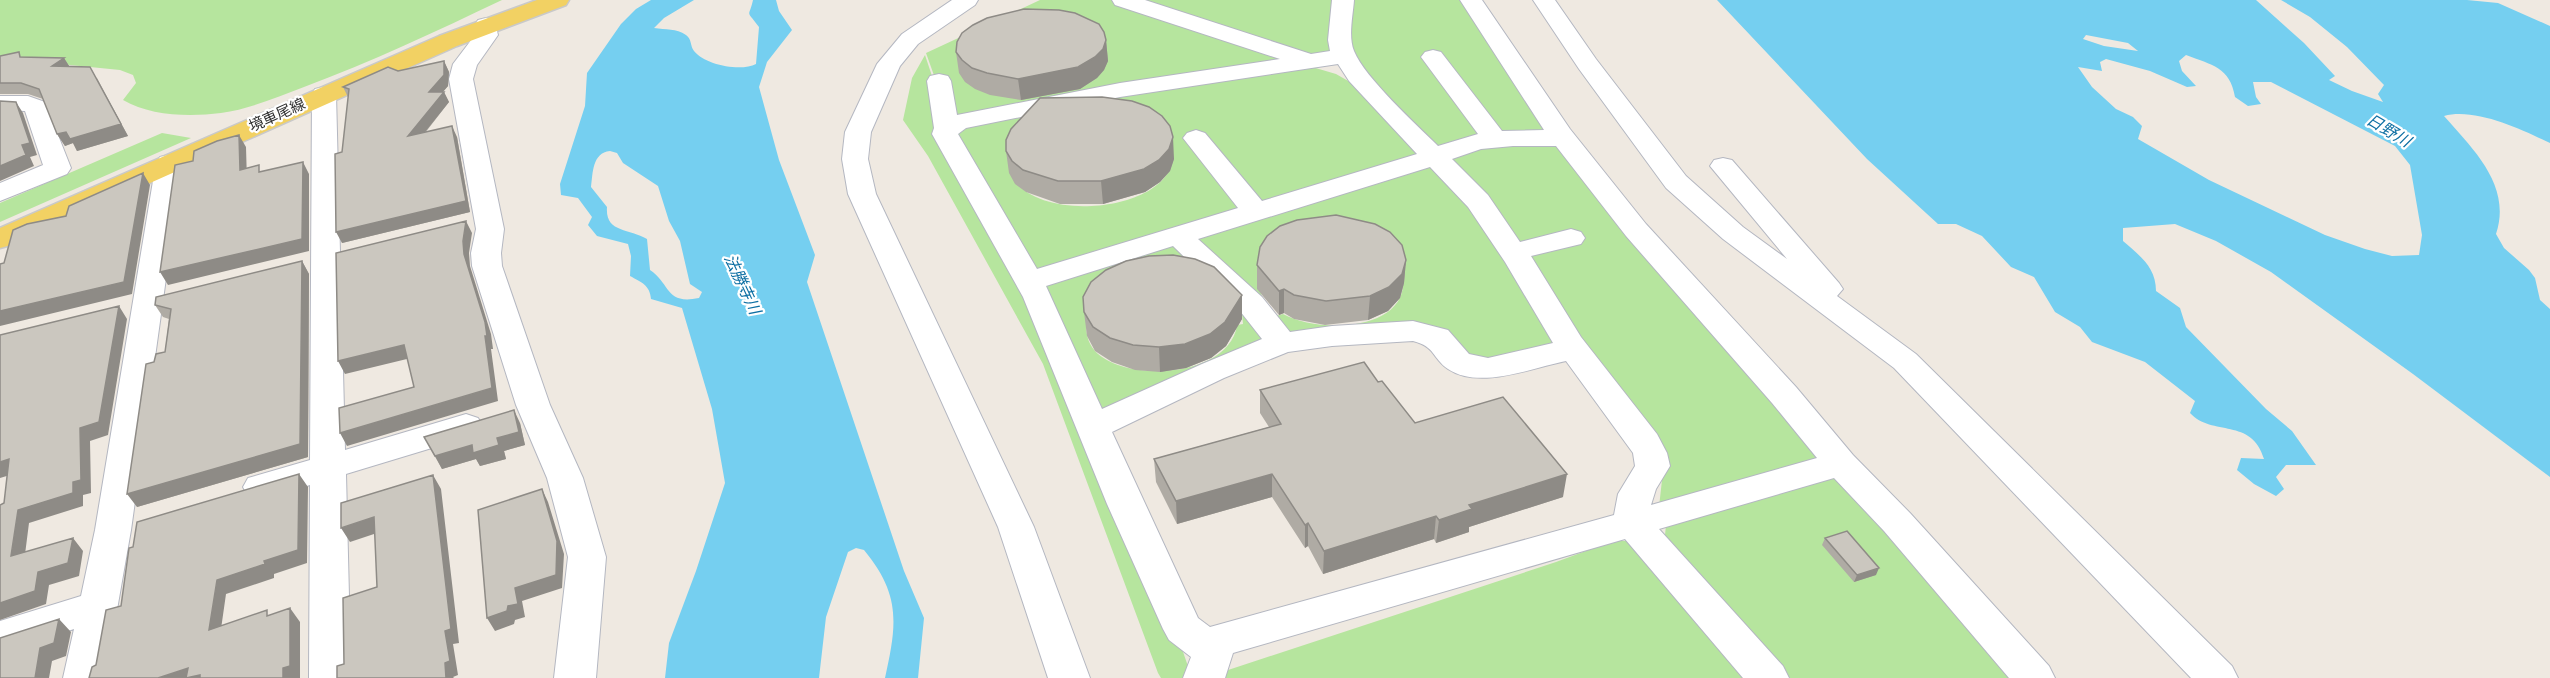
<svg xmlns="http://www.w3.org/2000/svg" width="2550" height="678" font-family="'Work Sans','Noto Sans JP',sans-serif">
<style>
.green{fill:#b6e59e;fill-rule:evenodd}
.water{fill:#75cff0;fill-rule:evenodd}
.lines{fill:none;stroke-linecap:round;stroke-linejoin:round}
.minor-casing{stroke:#b4b7c1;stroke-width:2}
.major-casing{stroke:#c9c9c9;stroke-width:3}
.minor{fill:#fff;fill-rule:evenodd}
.major{fill:#f2d163;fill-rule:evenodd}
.wall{fill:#afaba4}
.shaded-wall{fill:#8e8b86}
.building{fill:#cbc7bf;stroke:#8e8b86;stroke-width:1.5}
.labels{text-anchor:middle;stroke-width:4.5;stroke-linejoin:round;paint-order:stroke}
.street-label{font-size:15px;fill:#2e2e2e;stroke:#fff}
.water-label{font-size:16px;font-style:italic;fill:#0d6fa3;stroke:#fff}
</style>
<rect width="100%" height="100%" fill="#efe9e1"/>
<path class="green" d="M0 0H502C437 31 371 62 304 87 277 97 250 109 221 113 189 117 150 116 123 100L136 83 133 75 120 70 0 58Z
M1040 0H1119L1294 60 960 120 936 81 926 53Z
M1137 0H1340L1336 51 1308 58Z
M1347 0H1467L1549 130 1484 135 1435 149 1349 58Z
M925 55 934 82 1181 646 1192 678H1161L1158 673 1043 364 928 156 903 120 912 78Z
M1302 64 1336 74 1350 82 1425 154 1244 206 1038 274 951 130 958 125ZM1172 148C1185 216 1011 229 1009 162Z
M162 133 191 138 0 222V203Z
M1478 143H1561L1824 456 1659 507 1662 480 1582 353 1521 244 1445 155Z
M1432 164 1473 201 1560 343 1486 366 1446 339 1291 338 1190 236ZM1401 268C1419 331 1321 335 1283 314L1276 316 1257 297 1262 296 1257 283 1259 271Z
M1174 241 1261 333V342L1100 413 1042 287ZM1242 314 1243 324 1237 325C1230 377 1126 384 1095 351 1087 342 1086 332 1086 321Z
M1830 472 2028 678H1785L1672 547 1665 535 1666 525Z
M1613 541H1628L1757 678H1211L1219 673 1556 562Z"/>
<path class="water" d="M651 0H694L664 18 654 28C666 30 676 28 686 35 692 39 690 46 694 51 705 65 741 72 756 64L759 27C745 8 749 19 753 0H776L779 11 792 30 767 62 759 87 779 160 815 255 807 282 904 571 924 618 918 678H885C897 624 901 595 864 550L856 548 848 552 826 617 819 678H665L669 643 696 571 725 483 712 409 682 308 651 299C650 285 641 282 630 276L631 256 628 244 597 236 588 225 592 217 578 198 561 195 560 184 585 106 587 73 621 24 636 9ZM610 151 617 153 623 163 658 186 669 221 680 241 690 284 702 292 699 298C665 305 671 284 650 270L647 239C629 228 605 233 607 207L591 187C593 173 592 153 610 151Z
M1717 0H2256L2304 43 2335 76 2329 80 2352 91 2383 102 2378 94 2384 85 2347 47 2310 17 2281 0H2467L2498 3 2550 26V143C2523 130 2475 107 2444 116 2474 150 2512 186 2496 234L2504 248 2529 270 2535 278 2540 300 2550 309V477L2413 374 2271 272 2216 241 2175 224 2123 228V241C2140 256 2156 267 2156 291L2180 308 2186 327 2266 409 2292 431 2316 465H2286L2276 477 2284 489 2276 496 2254 484 2237 470 2241 458 2264 459C2252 417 2212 437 2190 413L2195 401 2145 362 2092 342 2080 327 2055 312 2034 277 2011 267 1982 236 1956 224H1938L1867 159ZM2086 35 2128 43 2138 51 2104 46 2083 39ZM2186 55C2212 65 2230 67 2235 97L2248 106 2261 104 2256 97 2253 82H2271L2395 146 2410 165 2422 235 2419 255 2392 256 2365 249 2325 235 2209 180 2138 139 2142 126 2133 117 2116 109 2092 87 2078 67 2102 71 2100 62 2106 59 2150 71 2187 87 2196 86 2182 71 2179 61Z"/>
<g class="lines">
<g class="minor-casing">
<path id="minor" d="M952 0H978L975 5 918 44 900 66 871 132 868 159 876 194 1034 527 1090 678H1048L998 527 848 194 842 159 845 132 877 64 902 34Z
M1112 0H1145L1311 54 1330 51 1328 40 1332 0H1354C1353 15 1348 37 1354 51 1365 78 1416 124 1438 146L1478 134 1421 57 1425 52 1433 50 1441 52 1502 131 1544 130 1460 0H1482L1570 129 1646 224 1796 387 1853 455 1910 513 2049 666 2055 678H2009L1884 531 1834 478 1659 529 1783 666 1789 678H1743L1625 539 1233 653 1225 678H1183L1191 657 1169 640 1163 629 1107 504 1023 297 932 134 934 128 927 81 930 76 939 74 948 76 951 81 957 115 1120 83 1280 59 1115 5ZM1338 64 1349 81 1417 154 1262 201 1205 133 1196 130 1187 133 1183 138 1238 208 1037 269 958 134 966 128 1120 97ZM1513 146H1556L1626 236 1772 403 1817 458 1651 505 1656 489 1670 466 1667 453 1657 434 1581 337 1531 256 1581 244 1585 238 1581 232 1571 229 1520 242 1488 195 1452 159 1481 149ZM1430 167 1468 207 1505 262 1553 343 1488 358 1469 354 1448 330 1413 321 1332 326 1290 332 1262 297 1198 239ZM1173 246 1240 311 1262 339 1202 364 1102 409 1046 286ZM1413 341C1436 347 1432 358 1448 369 1479 390 1532 368 1566 361L1633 453 1635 466 1618 494 1614 515 1210 627 1198 618 1112 432 1224 378 1288 352 1332 346Z
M1533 0H1555L1596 59 1686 176 1743 227 1787 259 1710 166 1714 160 1723 158 1732 160 1839 283 1843 289 1837 296 1916 354 2232 666 2238 678H2191L1894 368 1723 239 1666 188 1579 69Z
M486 18 494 20 498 35 477 65 473 79 504 229 501 253 502 266 550 405 583 478 606 557 596 678H554L568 557 547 478 516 405 472 266 471 253 476 229 449 79 453 64 475 35V25L478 20Z
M324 87 333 89 336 94 345 450 466 414 478 418 483 426 478 434 346 474 351 678H309L310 485 261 500 248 496 243 487 248 478 310 460 312 94 315 89Z
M0 96H28L45 102 71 168 67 174 0 201V183L43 165 25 111 0 110Z
M169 155 178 157 182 163 131 530 105 678H63L74 629 0 653V621L81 596 95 530 156 163 160 157Z"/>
</g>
<g class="major-casing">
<path id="major" d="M537 0H569L566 5 457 46 11 245 0 248V228L439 36Z"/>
</g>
<use href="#minor" class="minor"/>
<use href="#major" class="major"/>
</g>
<path class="wall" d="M1106 40 1108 61 1104 70 1097 78 1080 89 1021 100 990 95 975 89 965 82 959 73 956 52Z
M0 56 64 58 69 66 97 78 128 136 77 151 73 143 65 146 57 134 43 99 28 94H0Z
M444 61 449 72 448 86 443 92H444L449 102 425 133 457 137 470 212 342 243 348 97 343 87 398 71Z
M1006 151 1174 159 1170 171 1160 182 1145 192 1103 204H1060L1026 192 1015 184 1009 173Z
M1406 260 1404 283 1400 298 1388 311 1368 320 1325 325 1294 319 1284 313 1279 315 1257 289V265Z
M302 261 309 274 308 457 137 507 154 362 165 352 169 319 163 317 155 305Z
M1242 295V319L1226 346 1211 358 1186 368 1160 372 1135 370 1112 362 1095 351 1087 336 1084 312Z
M1378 382 1415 423 1563 497 1469 527V532L1436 543 1434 539 1323 574 1308 546 1305 548 1272 497 1177 524 1156 482 1154 459 1269 427 1260 413V390Z
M520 423 525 445 504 451 506 459 480 466 476 459 442 469 424 437Z
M1825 538 1876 575 1854 582 1822 545Z"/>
<path class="shaded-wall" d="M1106 40 1108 61 1104 70 1097 78 1080 89 1021 100 1018 79Z
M64 58 71 69 52 66Z
M444 61 449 72 448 86 433 103 429 92Z
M90 67 128 136 77 151 73 143 65 146 57 134Z
M444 92 449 102 413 147 408 136Z
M16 102 23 113 37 155 30 157 34 166 0 181V166L22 145Z
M452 126 457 137 470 212 342 243 336 232Z
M239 135 246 147 247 182 240 170Z
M1173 137 1174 159 1170 171 1160 182 1145 192 1103 204 1101 181Z
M303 162 309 174V251L168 285 160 272Z
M143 173 150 185 132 294 0 326V311Z
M466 221 472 233 469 253 470 266 491 334 493 349H491L498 401 347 446 340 433 492 388 464 254 463 241Z
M1406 260 1404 283 1400 298 1388 311 1368 320 1370 296Z
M302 261 309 274 308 457 137 507 127 494Z
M1284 289V313L1279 315V291Z
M1242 295V319L1226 346 1211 358 1186 368 1160 372 1159 347Z
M119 306 127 319 108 435 90 441 91 493 83 495V506L29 523 23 570 11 556 18 510 73 482 80 428Z
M404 345 411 358 345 374 338 361Z
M514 410 520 423 525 445 504 451 506 459 480 466 476 459 442 469 435 456 497 438Z
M9 459 20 472 0 478V462Z
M299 474 308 487 307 563 274 574V578L226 594 219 643 209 630 217 580 264 561Z
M1272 474V497L1177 524 1176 501Z
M1567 474 1563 497 1469 527V532L1436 543 1439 520 1469 505Z
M433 475 441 489 459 643 453 644 458 675 453 677 454 678H446L445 663V631Z
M542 489 548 502 564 554 562 588 522 601 525 617 515 620 514 624 495 631 487 618 508 606 515 588Z
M1436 516 1434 539 1323 574 1324 551Z
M374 517 383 531 350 542 341 528Z
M1308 523V546L1305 548V525Z
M73 538 83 551 79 576 49 585 46 604 0 620V603L38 572Z
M1879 568 1876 575 1854 582 1857 575Z
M290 608 300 622V678H283V668Z
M59 619 71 632 66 656 52 661 49 678H35L40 648Z
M188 668 200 675 202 678H158Z"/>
<path class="building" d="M1024 9 1059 10 1075 13 1099 24 1104 32 1106 40 1103 49 1095 57 1078 67 1018 79 987 73 972 68 962 60 956 52 957 42 962 33 973 25 987 18Z
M19 52 20 57 64 58 52 66 90 67 121 124 70 139 66 132 57 134 39 89 21 83H0V56Z
M444 61V75L429 92H444L408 136 452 126 466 201 336 232 335 154 342 152 349 89 343 87 388 67 398 71Z
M1102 97 1132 101 1149 107 1162 116 1170 126 1173 137 1169 149 1159 160 1144 169 1101 181H1058L1023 170 1012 161 1006 151V140L1011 129 1040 98Z
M0 101 16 102 30 143 22 145 26 155 0 166Z
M239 135 240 170 259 165V172L303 162 302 239 160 272 175 165 193 161 194 151 217 141Z
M143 173 124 282 0 311V264L4 263 13 230 27 224 66 216 69 206Z
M1336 215 1375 224 1390 232 1402 245 1406 260 1402 274 1389 287 1370 296 1326 301 1294 295 1284 289 1279 291 1257 265 1260 247 1267 236 1280 226 1297 220Z
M466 221 463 241 464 254 485 322 487 336H485L492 388 340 433 339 408 414 387 404 345 338 361 336 253Z
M1173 255 1195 259 1214 267 1242 295 1225 322 1210 334 1185 344 1159 347 1133 345 1110 338 1093 327 1084 312 1083 297 1091 282 1106 270 1126 261 1149 256Z
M302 261 300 444 127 494 146 364 154 362 156 354 165 352 171 309 155 305 156 297Z
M119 306 99 422 80 428 81 480 73 482V493L18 510 11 556 73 538 68 563 38 572 35 591 0 603V505L4 503 9 459 0 462V335Z
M1364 362 1378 382 1382 381 1415 423 1503 397 1567 474 1469 505 1472 509 1439 520 1436 516 1324 551 1308 523 1305 525 1272 474 1176 501 1154 459 1281 424 1260 390Z
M514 410 519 432 497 438 499 445 473 453 472 445 435 456 424 437Z
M299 474 298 550 264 561 265 564 217 580 209 630 267 610V616L290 608V666L283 668V678H200V675L186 678 188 668 158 678H89L92 667 96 665 106 610 121 606 129 548 133 547 137 522Z
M433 475 451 629 445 631 450 661 445 663 446 678H337V666L344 664 343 598 377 587 374 517 341 528V503Z
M542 489 557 541 556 575 515 588 518 604 508 606 507 611 487 618 478 510Z
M1847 531 1879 568 1857 575 1825 538Z
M59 619 54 643 40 648 35 678H0V638Z"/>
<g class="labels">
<g class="street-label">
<text transform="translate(277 115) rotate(-24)" y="5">境車尾線</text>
</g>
<g class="water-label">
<text transform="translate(2389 130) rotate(31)" y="6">日野川</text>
<text transform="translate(743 284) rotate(65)" y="6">法勝寺川</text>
</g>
</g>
</svg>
